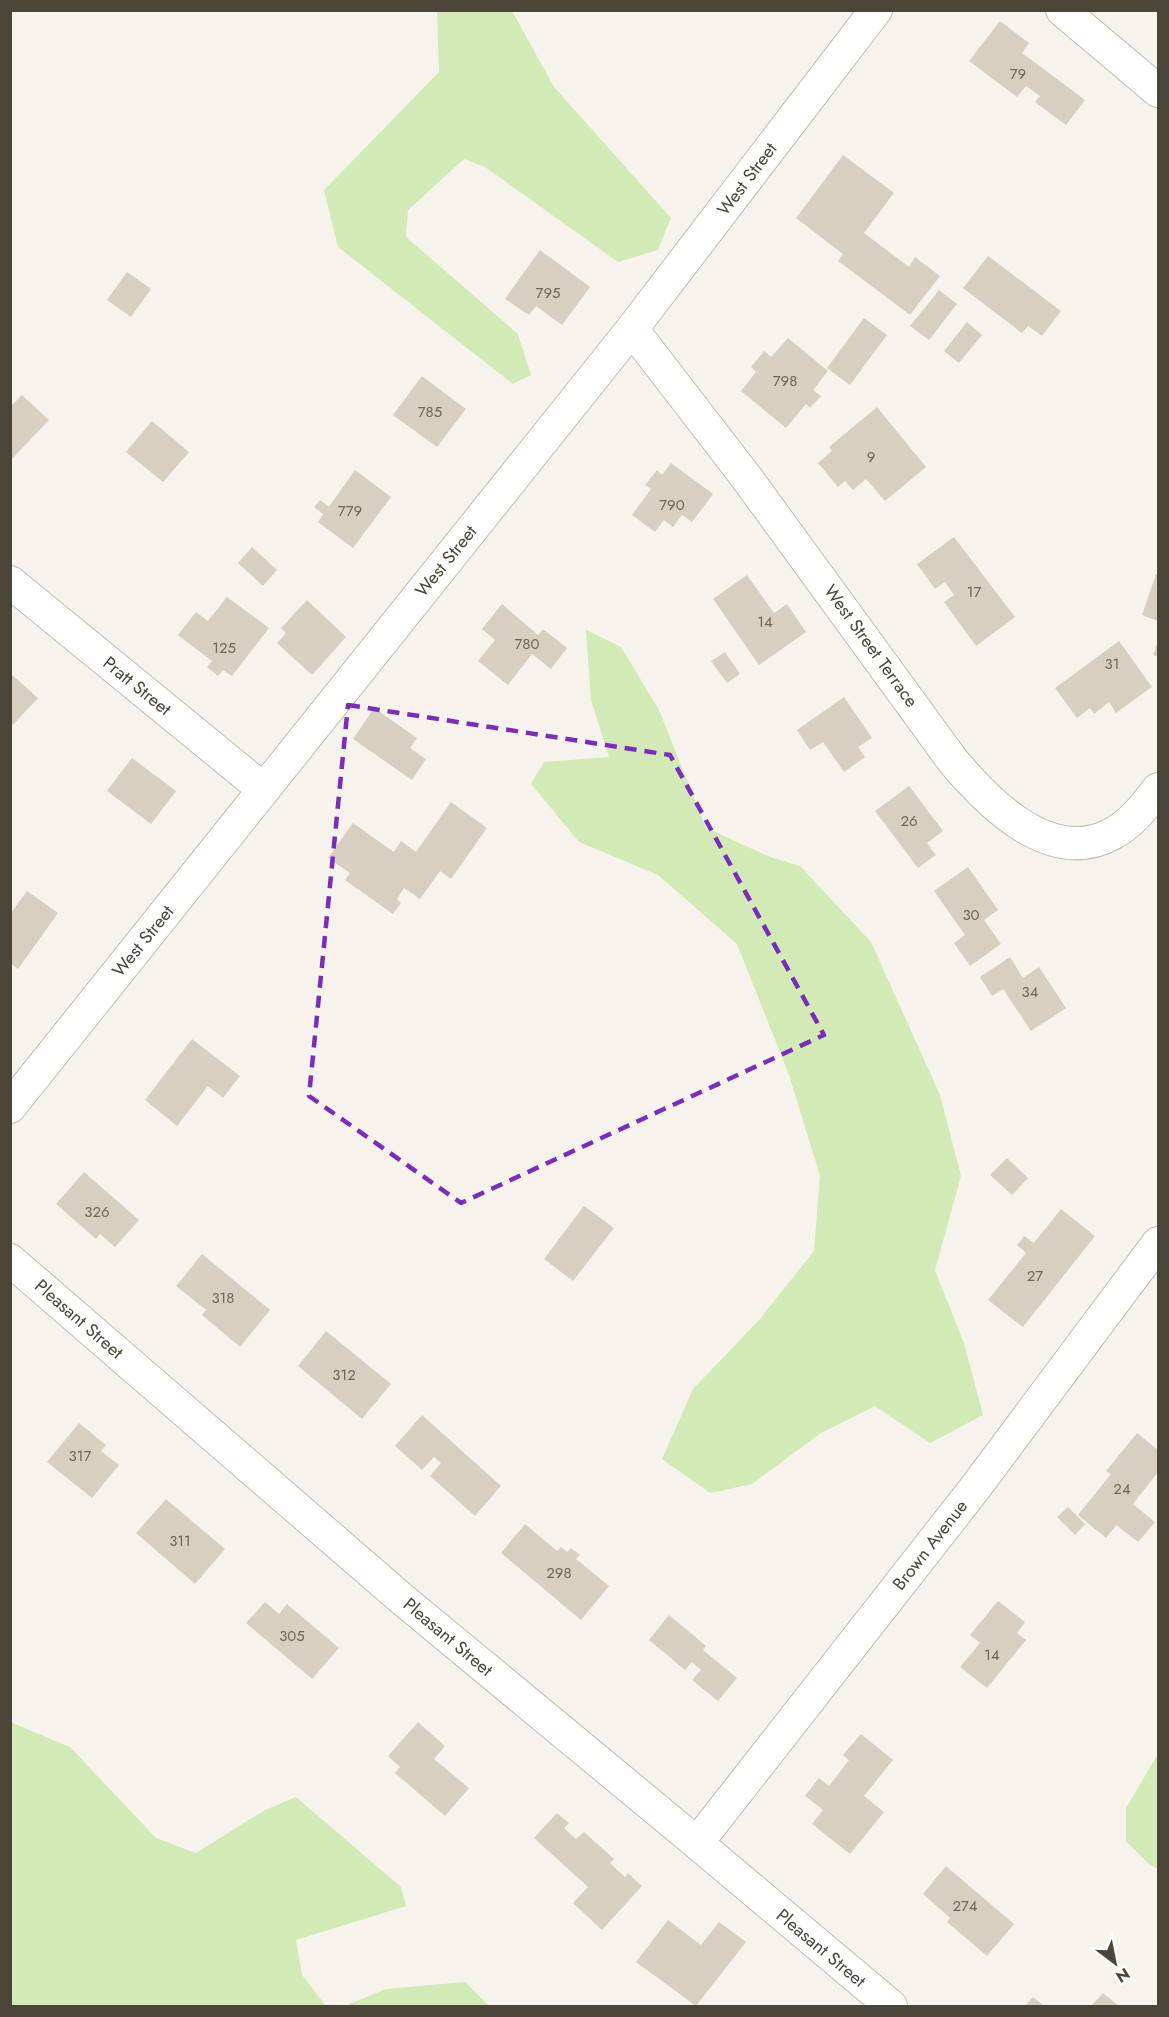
<svg xmlns="http://www.w3.org/2000/svg" width="1169" height="2017" font-family="Jost,sans-serif">
<style>
.green{fill:#d2eab5}
.building{fill:#d8cfc1}
.lines{fill:none;stroke-linecap:round;stroke-linejoin:round}
.minor-casing{stroke:#c2bbae;stroke-width:34}
.minor{stroke:#fff;stroke-width:32}
.marked{fill:none;stroke:#7b2cbf;stroke-width:4.5;stroke-dasharray:12 8;stroke-linejoin:round}
.labels{text-anchor:middle;stroke-width:4.5;stroke-linejoin:round;paint-order:stroke}
.number-label{font-size:15px;fill:#6e675b}
.street-label{font-size:18px;fill:#4b4439;stroke:#fff}
</style>
<rect width="100%" height="100%" fill="#f6f3ec"/>
<path class="green" d="M437 11H512L554 87 671 218 658 250 618 262 485 167 464 159 408 210 406 237 518 334 531 375 513 384 338 247 324 190 439 72Z
M586 630 621 647 659 710 706 828 770 857 800 866 871 942 940 1095 961 1176 935 1270 964 1343 983 1415 930 1443 875 1406 821 1433 752 1484 710 1493 662 1459 693 1389 759 1320 814 1251 820 1176 789 1075 737 944 658 875 579 842 531 784 544 762 609 757 591 700Z
M10 1722 70 1747 156 1838 196 1853 265 1810 296 1797 401 1887 406 1906 296 1940 302 1975 326 2006H11Z
M1158 1754V1869L1149 1864 1126 1841V1808Z
M465 1982 489 2006H345L386 1989Z"/>
<path class="building" d="M1000 21 1029 43 1022 53 1085 100 1066 125 1035 102 1040 96 1026 86 1017 97 969 61Z
M843 155 894 193 864 233 909 267 915 257 940 276 910 315 838 261 843 254 796 218Z
M540 250 590 287 562 325 536 306 529 315 505 299Z
M988 256 1061 311 1042 336 1028 326 1022 333 963 288Z
M127 272 151 289 131 317 107 300Z
M939 290 957 304 929 340 910 326Z
M864 318 887 335 850 385 827 368Z
M967 322 982 335 959 363 944 351Z
M788 338 828 371 813 390 821 396 810 408 806 404 786 428 741 391 756 372 751 367 764 351 771 357Z
M422 376 466 409 437 447 393 415Z
M22 395 49 420 10 461V407Z
M877 407 926 467 885 501 866 479 853 490 845 481 838 487 818 463 832 451 829 447Z
M152 421 189 452 163 482 126 452Z
M671 463 713 494 692 522 682 515 673 527 664 520 655 532 632 515 651 489 645 485 657 470 662 475Z
M355 470 391 497 353 548 318 522 323 514 314 507 320 500 329 507Z
M954 537 1015 617 976 646 944 602 954 595 945 582 935 589 917 564Z
M252 547 277 570 263 586 238 563Z
M1156 574H1158V621L1142 615Z
M747 575 774 613 787 604 806 632 759 665 713 599Z
M227 597 269 628 232 676 223 670 218 676 207 667 212 661 178 635 196 612 208 621Z
M307 600 346 637 312 675 277 643 286 633 281 628Z
M502 604 538 635 543 629 567 648 551 669 532 654 508 685 478 661 495 640 482 629Z
M1119 641 1152 687 1116 713 1109 702 1094 714 1090 708 1077 718 1055 688Z
M1158 641V657L1153 655Z
M725 652 740 674 727 683 711 661Z
M10 673 38 698 10 728Z
M844 697 872 738 858 747 865 757 844 772 823 742 810 750 797 730Z
M374 708 417 738 410 748 426 759 412 780 353 739Z
M132 758 176 791 151 824 107 791Z
M909 786 943 831 927 843 936 855 918 868 875 811Z
M451 802 487 828 451 879 440 871 420 899 404 888 397 899 401 903 393 914 345 880 350 873 328 858 353 823 394 852 401 841 416 852Z
M968 867 998 910 984 920 1001 944 970 966 954 943 965 935 934 891Z
M27 891 58 913 18 969 10 963V914Z
M1010 957 1023 978 1039 967 1066 1008 1031 1031 1003 989 992 996 980 977Z
M192 1039 240 1076 223 1098 208 1086 177 1126 145 1100Z
M1007 1158 1028 1178 1012 1195 990 1175Z
M84 1172 139 1220 115 1247 100 1234 96 1239 56 1204Z
M584 1206 614 1228 573 1281 544 1259Z
M1061 1209 1095 1236 1023 1327 988 1300 1026 1253 1017 1245 1024 1236 1034 1243Z
M202 1254 270 1310 240 1347 202 1315 206 1310 176 1286Z
M326 1331 391 1384 362 1419 298 1366Z
M422 1415 501 1486 475 1516 430 1476 441 1463 434 1457 422 1470 395 1446Z
M79 1423 106 1445 101 1451 119 1465 92 1498 47 1462Z
M1137 1433 1158 1450V1472L1133 1504 1155 1522 1138 1542 1116 1525 1106 1538 1078 1515 1111 1474 1106 1471Z
M166 1499 225 1549 195 1584 136 1533Z
M1068 1507 1085 1524 1075 1535 1057 1517Z
M525 1524 557 1551 561 1547 567 1552 571 1548 580 1555 576 1559 609 1586 581 1620 501 1553Z
M998 1601 1025 1622 1017 1633 1026 1640 987 1688 960 1667 980 1643 970 1635Z
M265 1602 279 1614 287 1604 339 1648 312 1679 246 1623Z
M669 1615 706 1646 703 1650 737 1678 718 1701 692 1680 701 1670 692 1662 685 1670 649 1640Z
M418 1722 445 1746 434 1759 469 1788 445 1816 395 1773 400 1767 388 1756Z
M861 1734 893 1760 864 1796 884 1812 850 1854 812 1824 823 1810 805 1796 819 1778 829 1786 849 1760 843 1755Z
M557 1813 569 1823 564 1828 576 1839 584 1832 614 1859 610 1863 625 1877 628 1873 642 1886 602 1930 573 1903 588 1887 534 1838Z
M946 1866 1014 1924 987 1956 947 1922 950 1918 923 1894Z
M668 1920 701 1945 719 1922 746 1942 696 2006 636 1962Z
M1103 1993 1119 2006H1091Z
M1033 1997 1044 2006H1025Z"/>
<g class="lines">
<g class="minor-casing">
<path id="minor" d="M1062 10 1158 91
M632 329 746 477 953 761C989 804 1051 867 1112 834 1131 824 1145 806 1158 789
M10 582 263 789
M10 1107 632 329 876 10
M10 1260 402 1599 697 1843 891 2006
M697 1843 975 1488 1158 1243"/>
</g>
<use href="#minor" class="minor"/>
</g>
<path class="marked" d="M348 705 670 755 824 1035 461 1203 309 1096Z"/>
<g class="labels">
<g class="number-label">
<text x="1018" y="79">79</text>
<text x="548" y="298">795</text>
<text x="785" y="386">798</text>
<text x="430" y="417">785</text>
<text x="871" y="462">9</text>
<text x="672" y="510">790</text>
<text x="350" y="516">779</text>
<text x="974" y="597">17</text>
<text x="765" y="627">14</text>
<text x="527" y="649">780</text>
<text x="224" y="653">125</text>
<text x="1112" y="669">31</text>
<text x="909" y="826">26</text>
<text x="971" y="920">30</text>
<text x="1030" y="997">34</text>
<text x="97" y="1217">326</text>
<text x="1035" y="1281">27</text>
<text x="223" y="1303">318</text>
<text x="344" y="1380">312</text>
<text x="80" y="1461">317</text>
<text x="1122" y="1494">24</text>
<text x="180" y="1546">311</text>
<text x="559" y="1578">298</text>
<text x="292" y="1641">305</text>
<text x="992" y="1660">14</text>
<text x="965" y="1911">274</text>
</g>
<g class="street-label">
<text transform="translate(747 179) rotate(-53)" y="6">West Street</text>
<text transform="translate(446 561) rotate(-51)" y="6">West Street</text>
<text transform="translate(871 646) rotate(54)" y="6">West Street Terrace</text>
<text transform="translate(137 686) rotate(39)" y="6">Pratt Street</text>
<text transform="translate(143 941) rotate(-51)" y="6">West Street</text>
<text transform="translate(79 1319) rotate(41)" y="6">Pleasant Street</text>
<text transform="translate(930 1545) rotate(-52)" y="6">Brown Avenue</text>
<text transform="translate(448 1637) rotate(40)" y="6">Pleasant Street</text>
<text transform="translate(821 1948) rotate(40)" y="6">Pleasant Street</text>
</g>
</g>
<rect width="1169" height="2017" fill="none" stroke="#4b4439" stroke-width="24"/>
<g transform="translate(1115 1963) rotate(148)" stroke="#ffffff" stroke-width="4.5" paint-order="stroke">
<path d="M0-4.5L10 22L0 15L-10 22Z" fill="#4b4439"/>
<text y="-9" font-size="16" font-weight="bold" text-anchor="middle" fill="#4b4439">N</text>
</g>
</svg>
